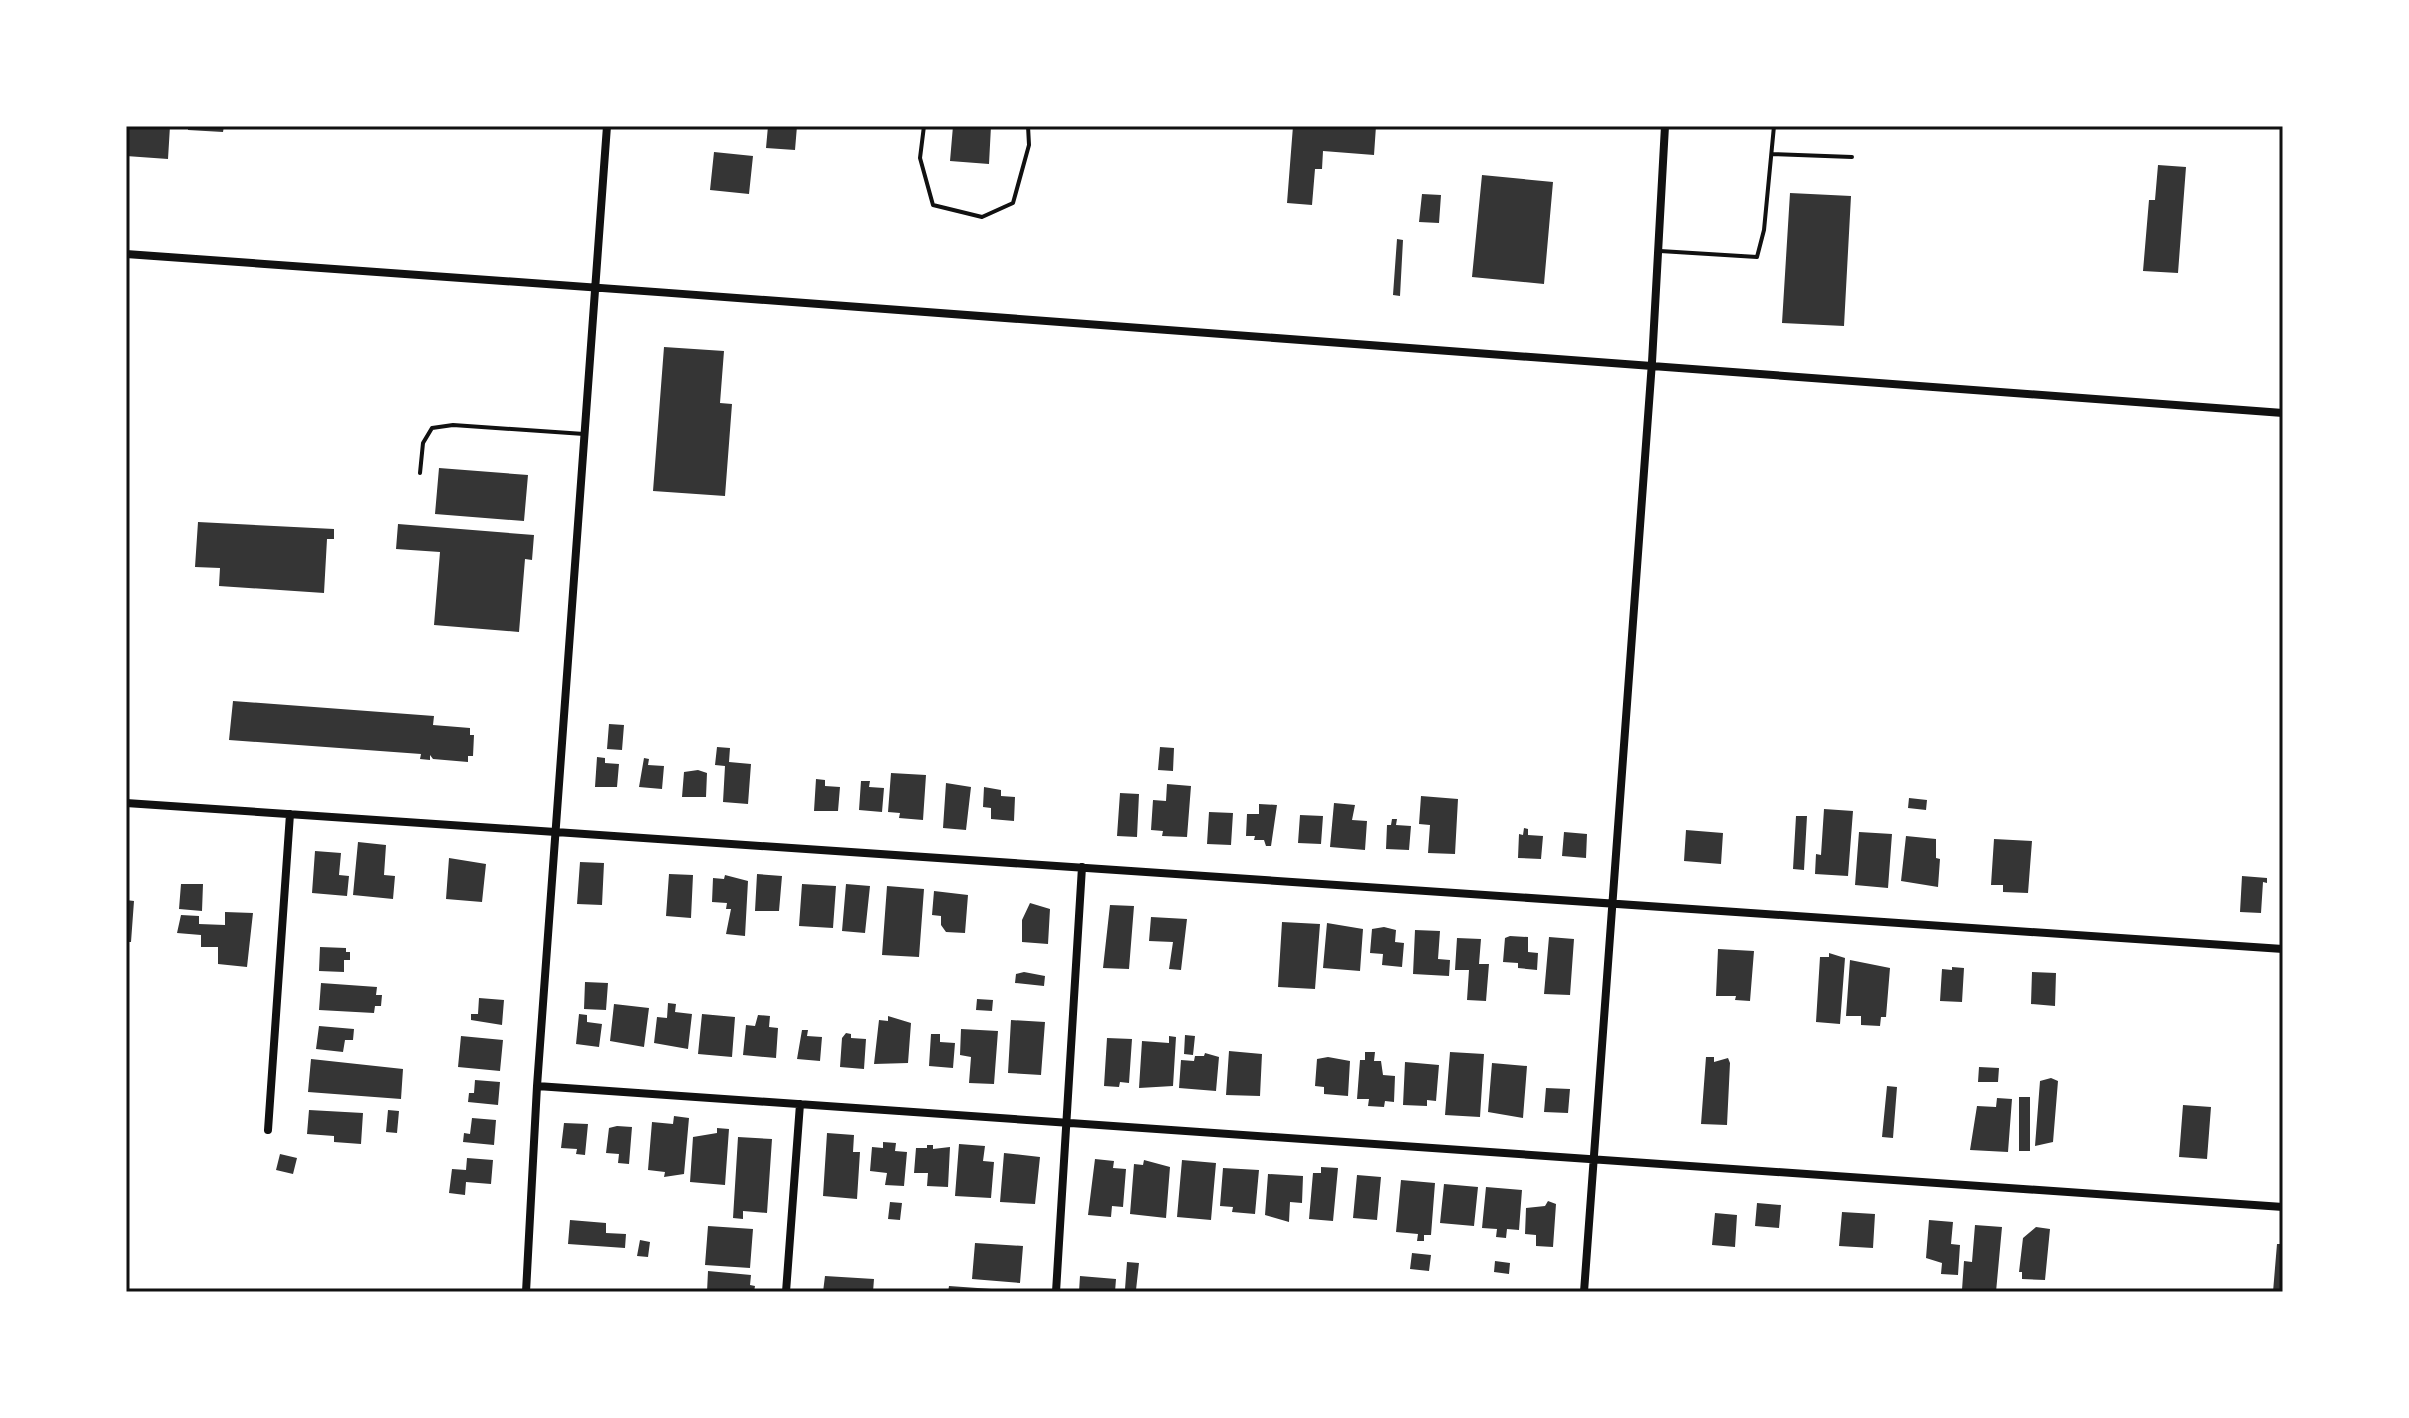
<svg xmlns="http://www.w3.org/2000/svg" width="2409" height="1418" font-family="Figtree,sans-serif">
<style>
.building{fill:#353535}
.lines{fill:none;stroke-linecap:round;stroke-linejoin:round}
.service{stroke:#111;stroke-width:4}
.minor{stroke:#111;stroke-width:8}
.neatline{fill:none;stroke:#111;stroke-width:3}
</style>
<rect width="100%" height="100%" fill="#fff"/>
<path class="building" d="M126 126H170L168 159 126 156Z
M188 126H224L223 132 188 130Z
M768 126H797L795 150 766 148Z
M953 126H991L989 164 950 161Z
M1293 126H1376L1374 155 1323 151 1322 169H1315L1312 205 1287 203Z
M714 152 753 156 749 194 710 190Z
M2158 165 2186 167 2178 273 2143 271 2149 200H2155Z
M1482 175 1553 182 1544 284 1472 277Z
M1790 193 1851 196 1844 326 1782 323Z
M1422 194 1441 195 1439 223 1419 222Z
M1397 239 1403 240 1400 296 1393 295Z
M664 347 724 351 720 403 732 404 725 496 653 491Z
M439 468 528 475 524 521 435 514Z
M198 522 334 529V539H327L324 593 219 586 220 568 195 567Z
M398 524 534 535 532 560 525 559 519 632 434 625 440 552 396 549Z
M233 701 434 716 433 725 470 728V735H474L473 756H468V762L433 759 430 755V760L420 759 421 754 229 740Z
M609 724 624 725 622 750 607 749Z
M717 747 730 748 729 762 751 764 748 804 723 802 725 766 715 765Z
M1160 747 1174 748 1173 771 1158 770Z
M597 757 605 758V763L619 764 617 787H595Z
M644 758 649 759 648 765 664 766 662 789 639 787Z
M698 770 707 773 706 797H682L684 772Z
M891 773 926 775 923 820 899 818 900 813 888 812Z
M816 779 825 780V786L840 787 838 811H814Z
M861 781H870L869 787 884 788 882 812 859 810Z
M946 783 971 787 966 830 943 828Z
M1167 784 1191 786 1187 837 1162 836 1163 831 1151 830 1153 800 1166 801Z
M984 787 1001 790V796L1015 797 1014 821 991 819V808L983 807Z
M1120 793 1139 794 1137 837 1117 836Z
M1421 796 1458 799 1455 854 1428 853 1430 825 1419 824Z
M1909 798 1927 800 1926 810 1908 808Z
M1334 803 1355 805 1352 820 1367 821 1365 850 1330 847Z
M1259 804 1277 805 1271 846H1266L1264 840H1254L1255 836H1246L1247 814H1259Z
M1824 809 1853 811 1848 876 1815 874 1816 854 1821 855Z
M1209 812 1233 813 1231 845 1207 844Z
M1300 815 1323 816 1321 844 1298 843Z
M1796 816H1807L1804 870 1793 869Z
M1392 819H1397L1396 825 1411 826 1409 850 1386 849 1387 825H1391Z
M1524 828 1528 829V835L1543 836 1541 859 1518 858 1519 834 1523 835Z
M1686 830 1723 833 1721 864 1684 861Z
M1564 832 1587 834 1586 858 1562 856Z
M1859 832 1892 834 1888 888 1855 885Z
M1906 836 1936 839V858L1940 859 1938 887 1901 881Z
M1994 839 2032 841 2028 893 2003 892V885H1991Z
M358 842 386 845 384 875 395 876 393 899 353 895Z
M315 851 341 853 339 875 349 876 347 896 312 893Z
M449 858 486 864 482 902 446 899Z
M580 862 604 863 602 905 577 904Z
M669 874 693 875 691 918 666 916Z
M757 874 782 876 779 911H755Z
M725 875 748 881 745 936 726 934 731 909H726L727 903 712 902 713 878 724 879Z
M2242 876 2267 878V883L2263 882 2261 913 2240 912Z
M181 884H203L202 911 179 909Z
M802 884 836 886 833 928 799 926Z
M846 884 870 886 865 933 842 931Z
M887 886 924 889 919 957 882 955Z
M934 891 968 895 965 933 946 932 941 925V916L932 915Z
M126 900 134 901 131 942H126Z
M1030 903 1050 909 1048 944 1022 942V920Z
M1110 905 1134 906 1129 969 1103 968Z
M225 912 253 913 247 967 218 964V947H201V935L177 933 181 915 199 916V924L225 925Z
M1151 917 1187 919 1181 970 1169 969 1173 942 1149 941Z
M1282 922 1320 924 1315 989 1278 987Z
M1327 923 1363 929 1360 971 1323 968Z
M1384 927 1396 930 1395 942 1404 943 1402 967 1382 965 1383 954 1370 953 1372 929Z
M1415 930 1440 931 1438 959 1450 960 1449 976 1413 974Z
M1510 936 1528 937V952L1538 953 1537 970 1518 968V963L1503 962 1505 938Z
M1549 937 1574 939 1570 995 1544 994Z
M1457 938 1481 939 1479 964H1489L1486 1001 1467 1000 1469 970H1455Z
M320 947 346 948V952H350V960H344V972L319 971Z
M1718 949 1754 951 1750 1001 1735 1000 1736 996H1716Z
M1829 953 1845 958 1840 1024 1816 1022 1820 957H1829Z
M1850 960 1890 968 1886 1017H1881L1880 1026 1861 1025V1016H1846Z
M1952 967 1964 968 1962 1002 1940 1001 1942 969 1952 970Z
M1024 972 1045 976 1044 986 1015 983 1016 974Z
M2032 972 2056 973 2055 1006 2031 1004Z
M585 982 608 983 606 1010 584 1009Z
M321 983 377 987 376 995H382L381 1006H375L374 1013 319 1010Z
M479 998 504 1000 502 1025 471 1020V1014H478Z
M977 999 993 1000 992 1011 976 1010Z
M668 1003 676 1004 675 1012 692 1014 688 1049 654 1043 657 1017 667 1018Z
M614 1004 649 1008 644 1047 610 1041Z
M579 1014 587 1015V1022L602 1024 599 1047 576 1044Z
M702 1014 735 1017 732 1057 698 1054Z
M758 1015 770 1016 769 1027 778 1028 776 1058 743 1055 746 1025 755 1026Z
M888 1016 911 1023 908 1063 874 1064 879 1020 888 1021Z
M1011 1020 1045 1022 1041 1075 1008 1073Z
M319 1026 354 1029 353 1040H345L343 1052 316 1049Z
M961 1029 998 1031 994 1084 969 1083 971 1057 960 1055Z
M802 1030H808L807 1036 822 1037 820 1061 797 1059Z
M846 1033 851 1034V1038L866 1039 864 1069 840 1067 842 1038Z
M931 1034H940V1042L955 1043 953 1068 929 1066Z
M1185 1035 1195 1036 1193 1055 1184 1054Z
M461 1036 503 1040 500 1071 458 1067Z
M1169 1036 1176 1037 1173 1086 1139 1088 1142 1041 1169 1043Z
M1107 1038 1132 1039 1129 1083 1120 1082 1119 1087 1104 1086Z
M1229 1051 1262 1054 1260 1096 1226 1095Z
M1365 1052H1375L1374 1061H1381L1383 1075 1395 1076 1394 1102 1385 1101 1384 1107 1368 1106 1369 1099H1357L1360 1060H1365Z
M1450 1052 1484 1054 1480 1117 1445 1115Z
M1205 1053 1219 1057 1216 1091 1179 1088 1181 1060 1194 1061 1195 1056H1204Z
M1328 1057 1350 1061 1348 1096 1324 1094V1087L1315 1086 1317 1059Z
M1706 1057H1714V1062L1728 1058 1730 1063 1727 1125 1701 1124Z
M311 1059 403 1069 401 1099 308 1092Z
M1405 1062 1439 1065 1436 1101 1427 1100V1106L1403 1105Z
M1492 1063 1527 1066 1523 1118 1488 1112Z
M1979 1067 1999 1068 1998 1082H1978Z
M2051 1078 2058 1081 2053 1142 2035 1146 2040 1081Z
M475 1080 500 1082 498 1105 468 1102 469 1093H474Z
M1887 1086 1897 1087 1893 1138 1882 1137Z
M1546 1088 1570 1089 1568 1113 1544 1112Z
M2019 1097H2030V1151H2019Z
M1997 1098 2012 1099 2008 1152 1970 1150 1977 1106 1996 1107Z
M2183 1105 2211 1107 2207 1159 2179 1157Z
M309 1110 363 1113 361 1144 334 1142V1136L307 1134Z
M388 1110 399 1111 397 1133 386 1132Z
M674 1116 689 1118 684 1174 664 1177 665 1172 648 1170 652 1122 673 1124Z
M472 1118 496 1120 494 1145 463 1142 464 1133 470 1134Z
M564 1123 588 1124 585 1155 576 1154 577 1149 561 1148Z
M617 1126 632 1127 629 1164 618 1163 619 1154 606 1153 609 1128Z
M717 1128 729 1129 725 1185 690 1182 693 1137 717 1133Z
M827 1133 854 1135 853 1152H860L857 1199 823 1196Z
M738 1137 772 1139 767 1213 743 1211V1219L733 1218Z
M883 1142 896 1143 895 1151 907 1152 904 1186 885 1185 887 1173 870 1171 872 1147 883 1148Z
M959 1144 985 1146 983 1161 994 1162 991 1198 955 1196Z
M927 1145H933V1149L950 1147 948 1187 927 1186 928 1173H914L916 1148H927Z
M1004 1153 1040 1157 1035 1204 1000 1202Z
M280 1154 297 1158 293 1174 276 1170Z
M467 1158 493 1160 491 1184 466 1182 465 1195 449 1193 452 1169 466 1170Z
M1095 1159 1114 1161 1113 1168 1126 1169 1123 1207 1112 1206 1111 1217 1088 1215Z
M1144 1160 1170 1167 1166 1218 1130 1214 1134 1164 1143 1165Z
M1182 1160 1216 1163 1211 1220 1177 1217Z
M1321 1167 1338 1168 1333 1221 1309 1219 1313 1173H1321Z
M1223 1168 1259 1170 1255 1214 1232 1212 1233 1207 1220 1206Z
M1268 1174 1303 1176 1302 1203 1290 1202 1289 1222 1265 1215Z
M1357 1175 1381 1177 1377 1220 1353 1218Z
M1401 1180 1435 1183 1431 1235H1424V1241H1417L1418 1234 1396 1232Z
M1444 1184 1478 1187 1474 1226 1440 1223Z
M1486 1187 1522 1190 1519 1230 1507 1229 1506 1238 1496 1237 1497 1229 1482 1228Z
M1548 1201 1556 1204 1553 1247 1536 1246V1235L1525 1234 1526 1208 1545 1206Z
M890 1202 902 1203 900 1220 888 1219Z
M1757 1203 1781 1205 1779 1228 1755 1226Z
M1842 1212 1875 1214 1873 1248 1839 1246Z
M1715 1213 1737 1215 1735 1247 1712 1245Z
M570 1220 606 1223V1233L626 1234 625 1248 568 1244Z
M1929 1220 1953 1222 1951 1244 1960 1245 1958 1275 1941 1274 1942 1263 1926 1258Z
M1975 1225 2002 1227 1996 1292 1962 1290 1964 1261 1972 1262Z
M708 1226 753 1229 750 1268 705 1265Z
M2036 1227 2050 1229 2045 1280 2022 1279V1272H2019L2023 1238Z
M640 1240 650 1242 648 1257 637 1256Z
M975 1243 1023 1246 1020 1283 972 1279Z
M2277 1244H2283V1292H2273Z
M1412 1253 1431 1255 1429 1271 1410 1269Z
M1495 1261 1510 1263 1509 1274 1494 1272Z
M1127 1262 1139 1263 1136 1290 1125 1289Z
M708 1271 751 1275 750 1285 755 1286 754 1292H707Z
M825 1276 874 1279 873 1292H823Z
M1080 1276 1116 1279 1115 1292H1079Z
M949 1286 1006 1290V1292H948Z"/>
<g class="lines">
<path class="service" d="M924 126 920 158 933 205 982 217 1013 203 1029 145 1028 126
M1772 154 1852 157
M1660 251 1757 257 1764 230 1774 126
M420 473 423 443 432 428 453 425 584 434"/>
<path class="minor" d="M126 254C845 306 1564 355 2283 413
M126 803 2283 949
M537 1086 2283 1207
M268 1130 290 814
M526 1292 537 1086 607 126
M786 1292 800 1104
M1056 1292 1082 867
M1584 1292 1652 362 1665 126"/>
</g>
<rect width="2409" height="1418" fill="none" stroke="#ffffff" stroke-width="256"/>
<rect x="128" y="128" width="2153" height="1162" class="neatline"/>
</svg>
